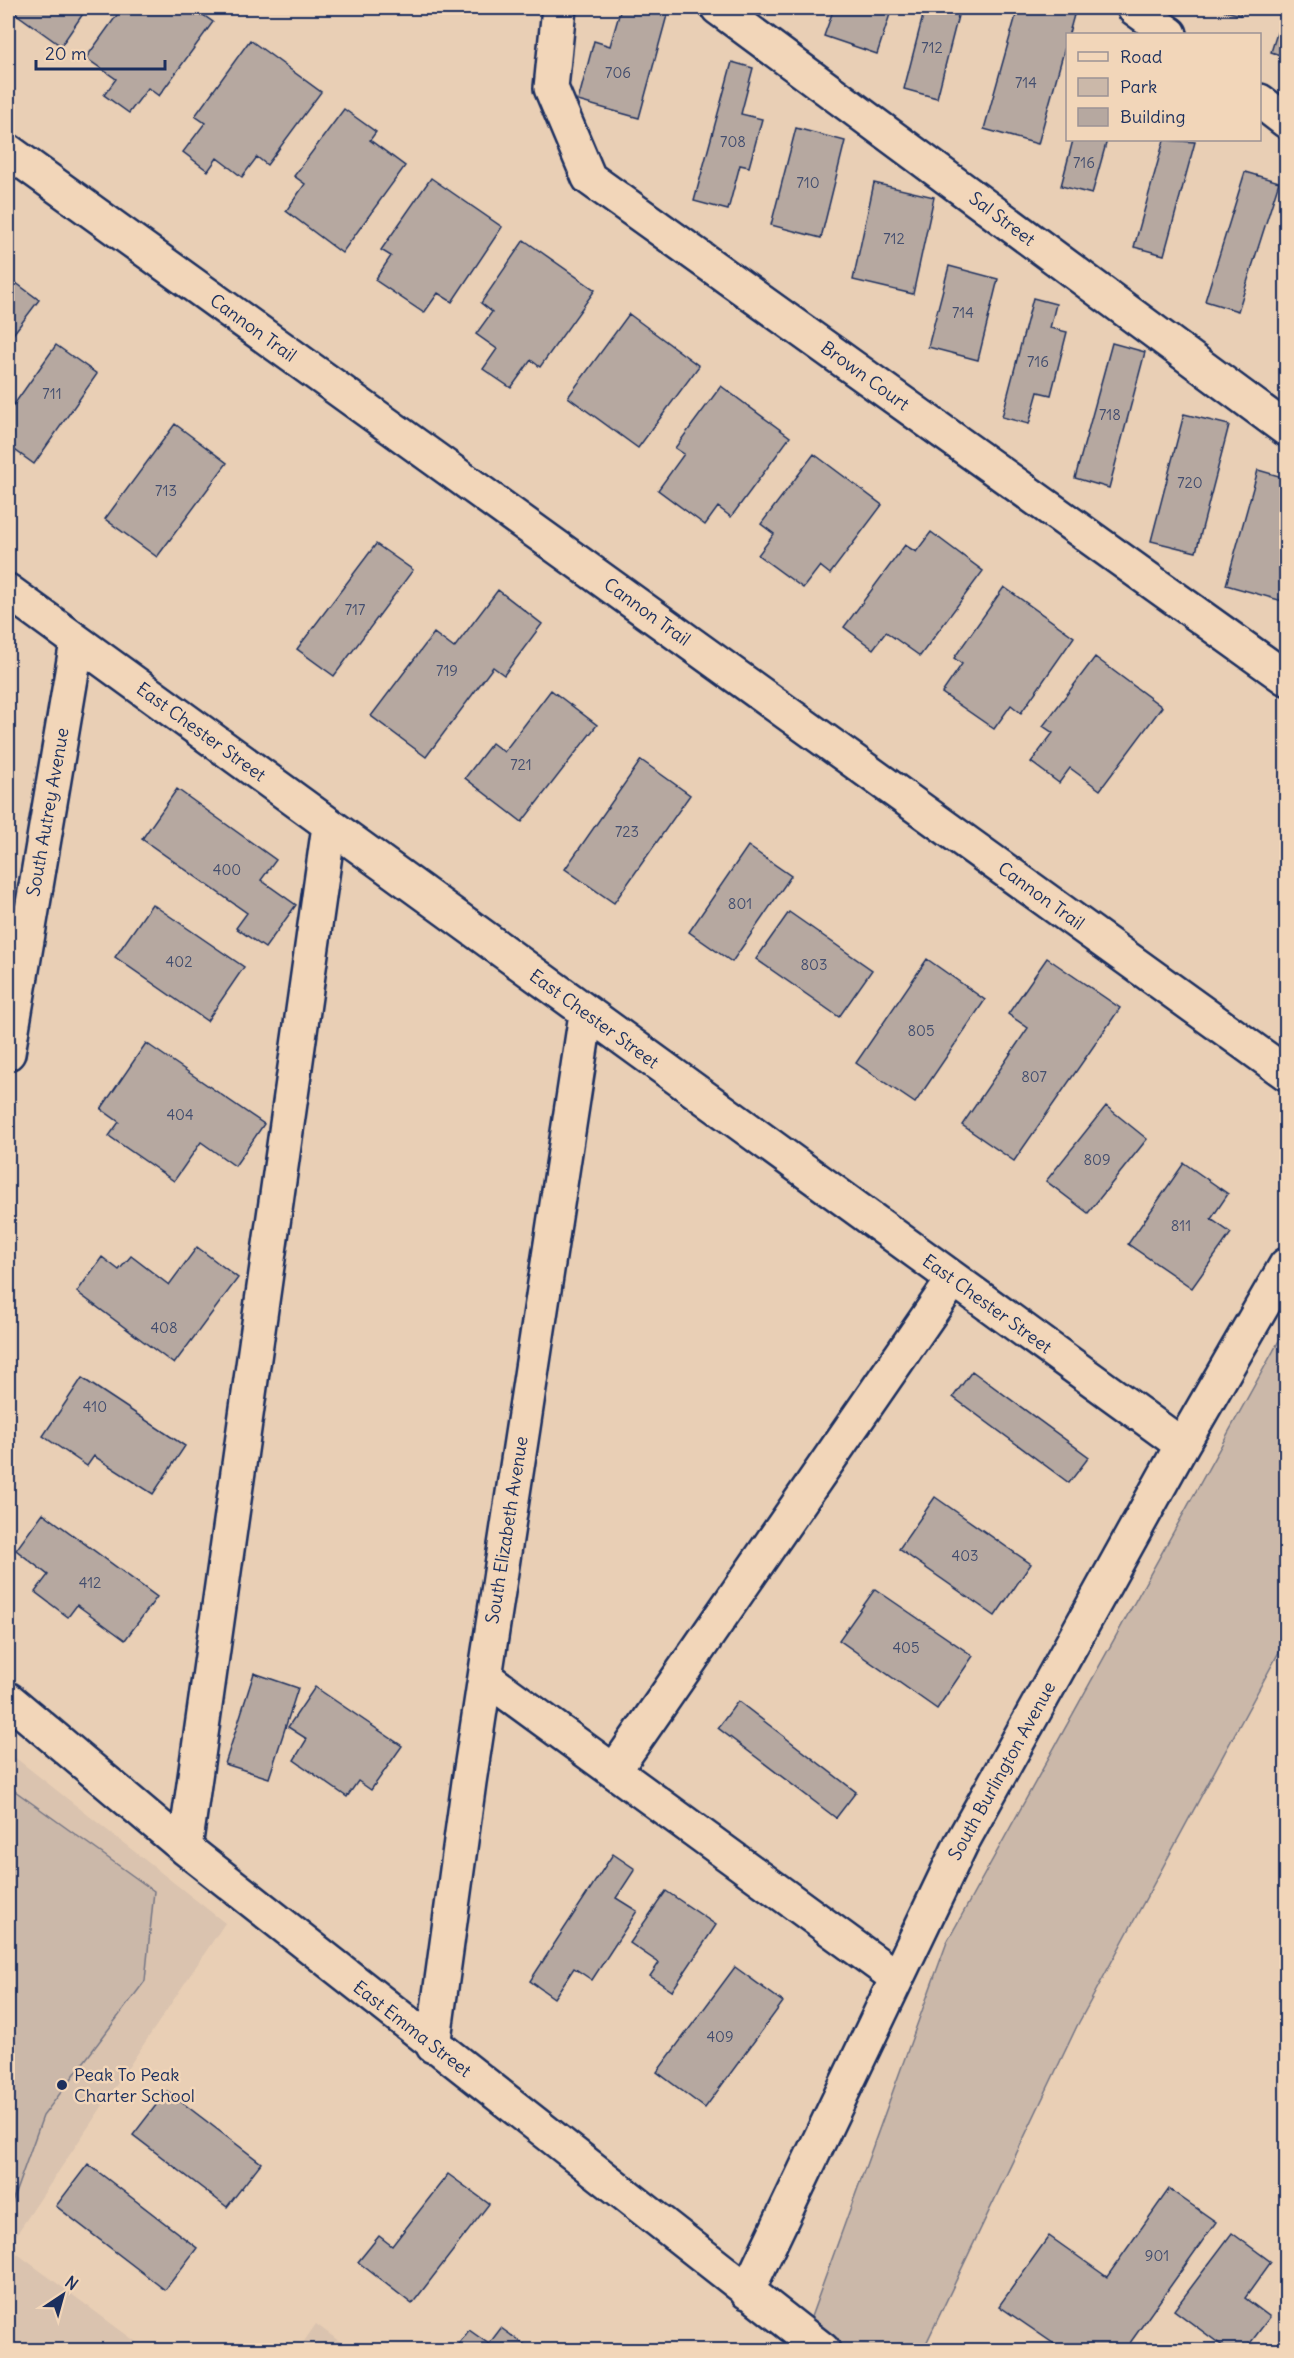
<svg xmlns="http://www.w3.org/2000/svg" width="1294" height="2358" font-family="Delius,sans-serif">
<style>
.built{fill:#dac3af}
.green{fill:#cbb8a9;stroke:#737484;stroke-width:1.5}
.building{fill:#b6a8a0;stroke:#1b2f5e;stroke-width:1.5}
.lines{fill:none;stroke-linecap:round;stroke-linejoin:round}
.minor-casing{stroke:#1b2f5e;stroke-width:38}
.minor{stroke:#f2d6b9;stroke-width:33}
.poi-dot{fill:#1b2f5e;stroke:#f2d6b9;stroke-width:2}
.labels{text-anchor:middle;stroke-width:5;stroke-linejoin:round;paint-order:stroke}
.number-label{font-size:15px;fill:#424d6e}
.street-label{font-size:18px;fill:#1b2f5e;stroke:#f2d6b9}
.poi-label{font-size:18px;fill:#1b2f5e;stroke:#f2d6b9;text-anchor:start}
</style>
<rect width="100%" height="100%" fill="#e9cfb5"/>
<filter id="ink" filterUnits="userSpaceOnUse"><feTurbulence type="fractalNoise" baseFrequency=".0167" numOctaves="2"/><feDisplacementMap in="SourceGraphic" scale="12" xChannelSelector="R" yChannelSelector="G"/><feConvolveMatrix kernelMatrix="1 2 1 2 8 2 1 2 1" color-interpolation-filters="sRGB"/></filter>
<g filter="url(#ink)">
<path class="built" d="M8 1752 225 1923 8 2247 147 2350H8Z
M316 2324 351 2350H298Z"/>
<path class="green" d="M1286 1328V1639L1077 2026 923 2350H799L947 1942Z
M8 1786 154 1891 145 1981 43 2116 8 2213Z"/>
<path class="building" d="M8 8H87L61 46Z
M122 8H193L213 22 159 96 148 88 129 113 104 95 116 79 86 58Z
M621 8H669L639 118 578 101 594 41 610 46Z
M834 8H892L877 54 824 36Z
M925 8H960L937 98 904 89Z
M1018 8H1048L1074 15 1038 144 984 129Z
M1214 8H1242L1240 15Z
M1285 8H1286V57L1271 52Z
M250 40 321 92 267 165 257 157 242 177 217 158 208 171 183 152 205 123 195 116Z
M732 62 753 68 741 114 762 119 749 167 740 165 728 210 694 201Z
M344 109 376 132 370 140 405 166 342 253 286 211 305 184 294 176Z
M796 128 845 141 821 238 771 225Z
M1073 140H1107L1092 194 1061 186Z
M1164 140 1195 142 1164 255 1134 247Z
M1245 172 1279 182 1238 311 1205 301Z
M431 178 502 227 452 302 438 293 424 313 375 280 391 256 381 250Z
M874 183 934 197 913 294 853 280Z
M524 240 595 290 540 367 531 360 511 388 483 369 497 349 476 334 492 312 481 303Z
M949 266 998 279 978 360 928 347Z
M8 277 39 300 8 341Z
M1033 298 1056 304 1050 328 1067 332 1051 395 1038 392 1029 424 1002 417Z
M629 314 699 366 638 448 568 397Z
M1112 343 1145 352 1109 488 1075 478Z
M56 345 97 374 34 464 8 445V413Z
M721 386 790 437 731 517 718 507 705 525 658 490 684 454 675 448Z
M1184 414 1229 425 1196 552 1151 541Z
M175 424 227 463 157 557 105 519Z
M814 454 882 505 830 574 820 566 803 588 758 555 774 534 761 524Z
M1258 470 1286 478V602L1226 585Z
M931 532 983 571 920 656 886 632 873 649 844 627 905 545 916 552Z
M376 544 413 570 334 676 297 649Z
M1004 587 1074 637 1021 713 1011 705 994 729 942 693 962 664 954 658Z
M498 590 542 624 504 675 493 667 426 757 371 716 434 633 454 648Z
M1095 657 1162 707 1100 790 1070 768 1059 783 1031 762 1053 733 1043 726Z
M551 690 597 725 522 822 465 778 492 743 504 752Z
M641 760 690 795 614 903 565 869Z
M177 789 276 860 261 880 296 905 265 948 236 928 247 913 142 839Z
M748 846 791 876 732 962 689 932Z
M152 904 244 967 207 1021 115 957Z
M789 912 872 970 839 1017 756 959Z
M1047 958 1120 1008 1014 1161 962 1125 1028 1028 1008 1014Z
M927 959 985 1000 915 1103 856 1063Z
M146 1043 264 1124 235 1166 201 1142 174 1181 109 1136 119 1122 101 1109Z
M1106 1106 1147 1139 1088 1213 1046 1181Z
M1184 1163 1228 1194 1211 1219 1231 1233 1192 1288 1128 1244Z
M197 1247 238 1278 174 1364 77 1292 102 1257 119 1270 131 1256 169 1285Z
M972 1371 1089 1457 1069 1483 953 1397Z
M82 1378 185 1446 153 1494 94 1456 87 1466 43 1436Z
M935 1497 1031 1564 995 1616 899 1549Z
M43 1513 157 1597 125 1640 77 1605 68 1617 35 1592 48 1575 16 1550Z
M875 1589 973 1656 937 1709 839 1640Z
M254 1673 298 1688 269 1778 225 1764Z
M315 1687 402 1746 371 1790 358 1781 347 1797 294 1760 307 1739 288 1727Z
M738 1701 856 1792 836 1818 718 1728Z
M613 1854 635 1869 616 1898 637 1911 592 1980 574 1968 554 1998 530 1981Z
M666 1891 716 1925 672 1991 650 1976 659 1963 630 1943Z
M735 1967 783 2002 705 2108 657 2072Z
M167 2091 261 2163 227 2207 133 2135Z
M88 2164 197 2248 165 2290 56 2206Z
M448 2174 489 2204 412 2304 358 2262 379 2236 392 2246Z
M1169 2189 1216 2222 1125 2350 1110 2348 1063 2350 999 2306 1049 2236 1107 2277Z
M1232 2233 1271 2262 1245 2298 1270 2317 1245 2350H1228L1174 2310Z
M501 2328 532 2350H454L469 2330 489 2344Z"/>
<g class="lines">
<g class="minor-casing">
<path id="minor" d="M559 8 551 88 589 178 1286 678
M718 8 1286 429
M1134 8 1170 34
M1260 101 1286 121
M8 151 1286 1073
M8 591 1182 1445
M8 1053 77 642
M485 1677 897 1978
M8 1699 185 1848 823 2350
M614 1771 953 1280
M185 1848 329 826
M433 2046 469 1782 586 1014
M747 2292 961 1844 1182 1445 1286 1265"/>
</g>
<use href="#minor" class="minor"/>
</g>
</g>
<circle class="poi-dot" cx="62" cy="2085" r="6"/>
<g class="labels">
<g class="number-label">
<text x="932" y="53">712</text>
<text x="618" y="78">706</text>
<text x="1026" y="88">714</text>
<text x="733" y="147">708</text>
<text x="1084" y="168">716</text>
<text x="808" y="188">710</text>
<text x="894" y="244">712</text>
<text x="963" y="318">714</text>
<text x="1038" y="367">716</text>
<text x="52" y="399">711</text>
<text x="1110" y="420">718</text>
<text x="1190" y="488">720</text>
<text x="166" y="496">713</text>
<text x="355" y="615">717</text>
<text x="447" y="676">719</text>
<text x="521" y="770">721</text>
<text x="627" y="837">723</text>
<text x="227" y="875">400</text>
<text x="740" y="909">801</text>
<text x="179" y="967">402</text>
<text x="814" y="970">803</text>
<text x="921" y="1036">805</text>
<text x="1034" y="1082">807</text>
<text x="180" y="1120">404</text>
<text x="1097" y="1165">809</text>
<text x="1181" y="1231">811</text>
<text x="164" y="1333">408</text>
<text x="95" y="1412">410</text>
<text x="965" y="1561">403</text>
<text x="90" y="1588">412</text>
<text x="906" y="1653">405</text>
<text x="720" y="2042">409</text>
<text x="1157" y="2261">901</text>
</g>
<g class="street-label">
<text transform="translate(1002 219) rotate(37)" y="6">Sal Street</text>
<text transform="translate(253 328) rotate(36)" y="6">Cannon Trail</text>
<text transform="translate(865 376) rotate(36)" y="6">Brown Court</text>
<text transform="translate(647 612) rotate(36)" y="6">Cannon Trail</text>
<text transform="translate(201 732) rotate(36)" y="6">East Chester Street</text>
<text transform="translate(48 812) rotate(-80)" y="6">South Autrey Avenue</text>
<text transform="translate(1041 896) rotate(36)" y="6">Cannon Trail</text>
<text transform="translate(594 1019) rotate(36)" y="6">East Chester Street</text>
<text transform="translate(987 1304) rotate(36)" y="6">East Chester Street</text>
<text transform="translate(507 1530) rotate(-81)" y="6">South Elizabeth Avenue</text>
<text transform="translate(1002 1771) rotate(-61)" y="6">South Burlington Avenue</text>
<text transform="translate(412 2029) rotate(38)" y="6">East Emma Street</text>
</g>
<g class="poi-label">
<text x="74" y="2081">Peak To Peak<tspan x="74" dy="21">Charter School</tspan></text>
</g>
</g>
<rect width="1294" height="2358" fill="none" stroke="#f2d6b9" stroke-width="30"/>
<rect x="15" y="15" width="1264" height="2328" fill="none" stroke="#1b2f5e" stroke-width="2" filter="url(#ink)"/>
<rect x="1066" y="33" width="195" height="108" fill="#f2d6b9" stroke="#9c9395" stroke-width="1.5"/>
<rect x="1078" y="52" width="30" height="9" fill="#f2d6b9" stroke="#9c9395" stroke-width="1.5"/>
<text x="1120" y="63" font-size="18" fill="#1b2f5e">Road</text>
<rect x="1078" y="78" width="30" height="18" fill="#cbb8a9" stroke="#9c9395" stroke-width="1.5"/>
<text x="1120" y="93" font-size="18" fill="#1b2f5e">Park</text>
<rect x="1078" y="108" width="30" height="18" fill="#b6a8a0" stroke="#9c9395" stroke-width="1.5"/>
<text x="1120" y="123" font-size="18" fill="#1b2f5e">Building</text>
<g transform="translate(63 2295) rotate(36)" stroke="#f2d6b9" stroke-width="4.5" paint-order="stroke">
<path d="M0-4.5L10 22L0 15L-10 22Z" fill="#1b2f5e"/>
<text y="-9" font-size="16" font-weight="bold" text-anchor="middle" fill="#1b2f5e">N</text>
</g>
<path d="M36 60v9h129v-9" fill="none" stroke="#1b2f5e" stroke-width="3"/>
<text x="45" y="60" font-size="18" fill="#1b2f5e" stroke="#f2d6b9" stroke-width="4.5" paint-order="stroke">20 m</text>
</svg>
